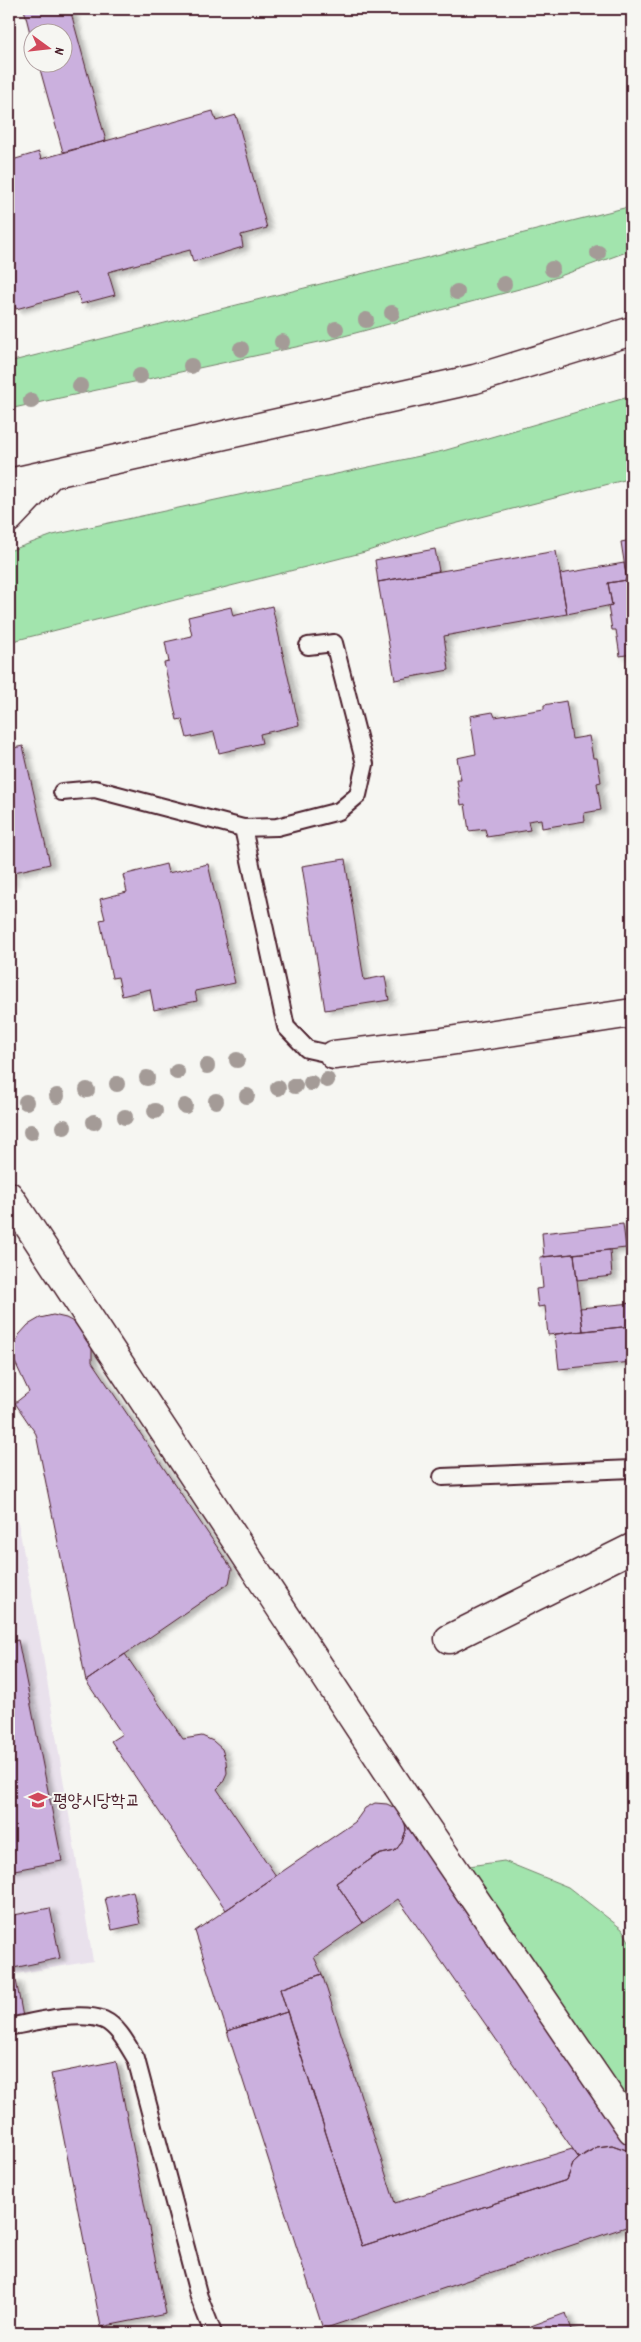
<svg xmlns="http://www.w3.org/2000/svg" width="641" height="2342" font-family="Dekko,'Poor Story',sans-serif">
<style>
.built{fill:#e9e1ec}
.green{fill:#a2e4ad;stroke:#76826c}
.building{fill:#cbb0de;stroke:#4a1f2b;filter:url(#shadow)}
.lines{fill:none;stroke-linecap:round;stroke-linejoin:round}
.service-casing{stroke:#4a1f2b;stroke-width:20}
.minor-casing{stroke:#4a1f2b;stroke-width:31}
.tertiary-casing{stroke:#4a1f2b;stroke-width:31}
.service{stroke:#f6f6f2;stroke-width:16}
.minor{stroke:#f6f6f2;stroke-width:28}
.tertiary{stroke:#f6f6f2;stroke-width:28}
.tree{fill:#a49b97}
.labels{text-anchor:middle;stroke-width:4;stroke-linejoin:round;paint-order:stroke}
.poi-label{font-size:18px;fill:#4a1f2b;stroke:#f6f6f2;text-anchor:start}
</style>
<defs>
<filter id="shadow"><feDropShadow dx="5.5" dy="3" stdDeviation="2.5" flood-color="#0004"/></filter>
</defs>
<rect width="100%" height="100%" fill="#f6f6f2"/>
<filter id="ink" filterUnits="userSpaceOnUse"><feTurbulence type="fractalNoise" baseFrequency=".02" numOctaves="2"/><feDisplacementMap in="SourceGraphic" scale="10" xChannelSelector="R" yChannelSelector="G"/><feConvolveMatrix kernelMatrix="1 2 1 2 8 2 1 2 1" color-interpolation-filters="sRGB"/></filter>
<g filter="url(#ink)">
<path class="built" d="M9 1475 40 1638 93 1961 9 1975Z"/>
<path class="green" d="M632 206V250L538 284 333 339 9 409V362Z
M632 396V478L431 530 365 552 9 642V551L53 535 443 451Z
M504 1861 568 1887 622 1929 632 1946V2111L462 1867Z"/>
<path class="building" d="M24 9H70L106 141 63 152 38 62H62V32H32V41Z
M213 111 216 121 236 115 267 228 241 235 243 247 193 262 190 250 108 272 115 295 81 304 77 292 16 309 11 293 9 294V161L39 152 41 159Z
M632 540V654L620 656 616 630H612L608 606 612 605 608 583 627 580 621 542Z
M435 549 439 571 378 582 375 560Z
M556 551 567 614 444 636 449 670 395 680 378 582Z
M624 563 627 580 608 583 612 605 567 614 560 574Z
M272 606 299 725 260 734 262 743 219 753 214 732 187 738 182 719 177 720 164 663 169 662 165 642 192 636 188 617 231 607 233 616Z
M566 701 572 739 589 736 593 758H597L601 782 597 783 601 810 584 813 585 821 542 828 541 819 528 821 530 830 487 837 485 829 469 831 465 804 461 805 457 780H461L457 758 476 754 470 716 493 712 495 717 544 709V705Z
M23 746 50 864 10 873 12 882 9 883V749Z
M345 859 364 980 385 976 389 1000 325 1010 302 866Z
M166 864 168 873 208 864 235 983 195 991 197 1001 154 1010 150 989 122 996 118 977 112 978 100 920 105 919 100 899 127 892 123 875Z
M623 1224 626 1248 544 1257 542 1233Z
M610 1250 612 1276 577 1280 574 1254Z
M574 1254 583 1331 548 1335 545 1306 538 1307 536 1289 543 1288 540 1257Z
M632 1303V1326L583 1331 580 1308Z
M53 1315 66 1318 79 1325 87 1335 92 1348V1362L232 1569 229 1583 86 1681 36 1434 15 1403 29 1392 15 1362 14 1348 19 1335 28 1325 40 1318Z
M632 1326V1362L559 1369 555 1334Z
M18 1640 62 1861 9 1871V1642Z
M125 1654 183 1739 202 1736 213 1741 222 1749 226 1761 227 1773 222 1784 217 1789 276 1876 226 1910 111 1741 122 1734 86 1681Z
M375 1803 387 1804 397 1809 404 1819 406 1830 402 1842 395 1851 377 1855 336 1883 363 1923 314 1957 322 1974 280 1989 287 2012 227 2031 195 1931 355 1822 365 1808Z
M404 1819 632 2147V2152L612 2145 597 2147 579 2158 398 1899 363 1923 336 1883 377 1855 395 1851 402 1842 406 1830Z
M133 1891 140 1924 112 1930 105 1898Z
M50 1908 60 1958 9 1969V1916Z
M322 1974 395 2203 572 2149 579 2158 573 2164 567 2180 362 2246 280 1989Z
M16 1980 23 2017 9 2020V1981Z
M287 2012 362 2246 567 2180 573 2164 584 2154 597 2147 612 2145 632 2152V2225L323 2329 227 2031Z
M116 2061 166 2314 101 2327 51 2074Z
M566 2313 573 2333H533L531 2326Z"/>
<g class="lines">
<g class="service-casing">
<path id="service" d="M62 792 95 789 243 828 277 827 339 811 358 795 365 764 334 643 308 646
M243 828 286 1027 307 1049 334 1055
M442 1477 632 1469
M9 2027C34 2022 80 2010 104 2020 119 2027 128 2046 136 2059L199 2297 213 2333"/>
</g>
<g class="minor-casing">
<path id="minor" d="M9 518 51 474
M334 1055 436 1043 632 1013
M9 1196 407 1800 632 2130
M449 1639 632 1548"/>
</g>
<g class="tertiary-casing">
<path id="tertiary" d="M9 483 475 379 632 331"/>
</g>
<use href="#service" class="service"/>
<use href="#minor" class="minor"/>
<use href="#tertiary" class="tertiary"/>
</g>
<g class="tree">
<circle cx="598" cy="253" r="8"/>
<circle cx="552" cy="269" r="8"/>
<circle cx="504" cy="284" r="8"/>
<circle cx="457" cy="292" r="8"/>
<circle cx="392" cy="313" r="8"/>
<circle cx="366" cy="320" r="8"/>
<circle cx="336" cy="329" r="8"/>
<circle cx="282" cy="342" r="8"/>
<circle cx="241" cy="349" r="8"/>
<circle cx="191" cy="366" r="8"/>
<circle cx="140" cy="376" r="8"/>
<circle cx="80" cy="386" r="8"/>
<circle cx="31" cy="401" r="8"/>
<circle cx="237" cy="1060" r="8"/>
<circle cx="207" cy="1066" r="8"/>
<circle cx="177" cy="1072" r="8"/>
<circle cx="147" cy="1078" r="8"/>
<circle cx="327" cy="1080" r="8"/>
<circle cx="311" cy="1083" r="8"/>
<circle cx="117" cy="1084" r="8"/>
<circle cx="295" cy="1086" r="8"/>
<circle cx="278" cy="1088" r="8"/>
<circle cx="87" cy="1090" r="8"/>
<circle cx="57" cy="1096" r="8"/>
<circle cx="247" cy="1096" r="8"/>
<circle cx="216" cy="1101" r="8"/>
<circle cx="26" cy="1102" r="8"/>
<circle cx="185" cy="1106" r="8"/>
<circle cx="155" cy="1111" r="8"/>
<circle cx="125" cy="1117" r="8"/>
<circle cx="94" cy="1122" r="8"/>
<circle cx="64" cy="1127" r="8"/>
<circle cx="31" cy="1132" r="8"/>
</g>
</g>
<defs>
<g id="university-bare" transform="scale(1.5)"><path d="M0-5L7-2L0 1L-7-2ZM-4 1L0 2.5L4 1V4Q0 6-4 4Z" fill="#d1495b" stroke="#f6f6f2" stroke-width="2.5" paint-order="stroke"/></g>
</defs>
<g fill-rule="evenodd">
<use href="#university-bare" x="38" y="1800"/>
</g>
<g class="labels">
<g class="poi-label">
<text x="53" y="1806">평양시당학교</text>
</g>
</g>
<rect width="641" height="2342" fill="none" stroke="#f6f6f2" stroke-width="30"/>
<rect x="15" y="15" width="611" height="2312" fill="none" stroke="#4a1f2b" stroke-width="2" filter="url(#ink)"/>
<g transform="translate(48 48) rotate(105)"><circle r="24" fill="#f6f6f2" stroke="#b1a0a2"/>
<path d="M0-4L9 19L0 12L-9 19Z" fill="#d1495b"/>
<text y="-8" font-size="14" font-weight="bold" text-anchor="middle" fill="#4a1f2b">N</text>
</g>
</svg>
